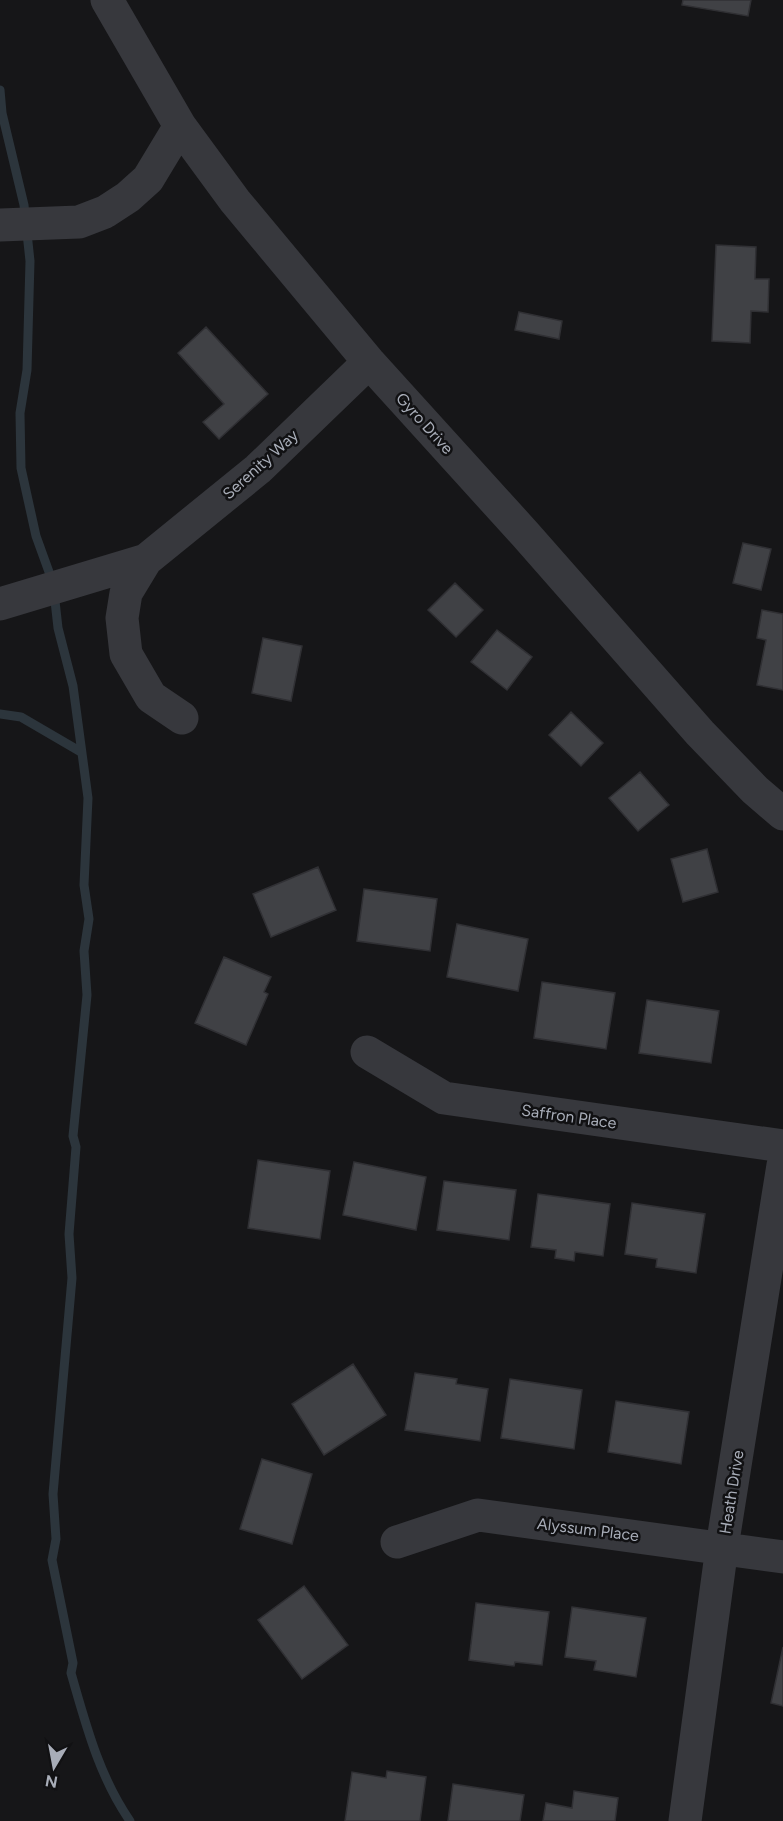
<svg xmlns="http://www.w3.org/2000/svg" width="783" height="1821" font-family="Figtree,sans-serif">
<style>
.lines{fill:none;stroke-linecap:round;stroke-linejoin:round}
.stream{stroke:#2c353c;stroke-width:9}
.building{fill:#404145;stroke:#303034;stroke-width:1.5}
.minor{stroke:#37383d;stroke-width:33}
.labels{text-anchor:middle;stroke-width:5;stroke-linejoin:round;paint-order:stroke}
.street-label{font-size:16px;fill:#a8adb8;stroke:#111113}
</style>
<rect width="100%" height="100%" fill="#161618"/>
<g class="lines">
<path class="stream" d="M0 90 2 113 24 205 30 261 27 370 20 413 21 468 36 536 53 583 58 628 73 686 88 798 84 885 89 919 84 951 87 995 73 1136 76 1147 69 1234 72 1278 53 1494 56 1539 52 1560 73 1663 71 1673C86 1725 99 1776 130 1821
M0 714 21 717 81 752"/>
</g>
<path class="building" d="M683 0H751L748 16 682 5Z
M716 245 756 247 755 279H769L768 312 751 311 750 343 712 341Z
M519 312 562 321 559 339 515 330Z
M206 327 268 394 219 439 203 422 224 404 178 353Z
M743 543 771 549 761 590 733 583Z
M455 583 483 610 456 637 428 610Z
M762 610 783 614V690L757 685 766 640 757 638Z
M497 630 532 657 507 690 471 662Z
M263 638 302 646 291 701 252 693Z
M571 712 603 743 581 766 549 735Z
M640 772 669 805 638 831 609 798Z
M707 849 718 892 683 902 671 859Z
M318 867 336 910 271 937 253 894Z
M364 889 437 899 430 951 357 941Z
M457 924 528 939 518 991 447 977Z
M224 957 271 977 264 992 268 994 246 1045 195 1023Z
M542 982 615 993 606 1049 534 1038Z
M647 1000 719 1011 711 1063 639 1053Z
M258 1160 330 1171 320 1239 248 1228Z
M354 1162 426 1177 416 1230 343 1215Z
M444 1181 516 1190 509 1240 437 1230Z
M538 1194 610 1204 603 1256 575 1252 574 1261 555 1258 556 1250 531 1247Z
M632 1203 705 1214 696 1273 656 1267 657 1259 625 1254Z
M353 1364 386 1415 324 1455 292 1404Z
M415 1373 457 1379 456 1384 488 1389 480 1441 405 1430Z
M510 1379 582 1390 574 1449 501 1438Z
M616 1401 689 1412 681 1464 608 1452Z
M262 1459 312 1474 292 1544 240 1529Z
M304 1586 348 1645 302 1679 258 1620Z
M476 1603 549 1612 542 1665 515 1662 514 1666 469 1660Z
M572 1607 646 1618 636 1677 594 1670 596 1661 565 1657Z
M783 1647V1706L771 1703Z
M387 1771 426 1777 420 1821H345L352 1772 386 1778Z
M453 1784 524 1795 520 1821H448Z
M574 1791 618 1798 615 1821H543L546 1803 572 1808Z"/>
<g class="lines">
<path class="minor" d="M107 0 180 126 235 201 369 362 525 534 700 733 755 790 783 814
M0 225 79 222 105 212 128 197 148 179 180 126
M146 560 126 593 122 618 126 654 151 697 182 718
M0 604 146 560 258 469 369 362
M367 1052 444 1098 783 1146
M397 1542 478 1515 783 1557
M685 1821 722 1547 783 1165"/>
</g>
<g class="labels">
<g class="street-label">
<text transform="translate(425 423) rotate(48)" y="6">Gyro Drive</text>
<text transform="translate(260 464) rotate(-42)" y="6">Serenity Way</text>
<text transform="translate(569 1116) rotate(8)" y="6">Saffron Place</text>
<text transform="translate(731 1492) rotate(-81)" y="6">Heath Drive</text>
<text transform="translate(588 1529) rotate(7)" y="6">Alyssum Place</text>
</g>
</g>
<g transform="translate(54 1767) rotate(190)" stroke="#111113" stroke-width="4.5" paint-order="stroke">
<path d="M0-4.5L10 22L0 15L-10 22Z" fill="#a8adb8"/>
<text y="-9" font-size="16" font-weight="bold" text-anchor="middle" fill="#a8adb8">N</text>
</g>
</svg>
